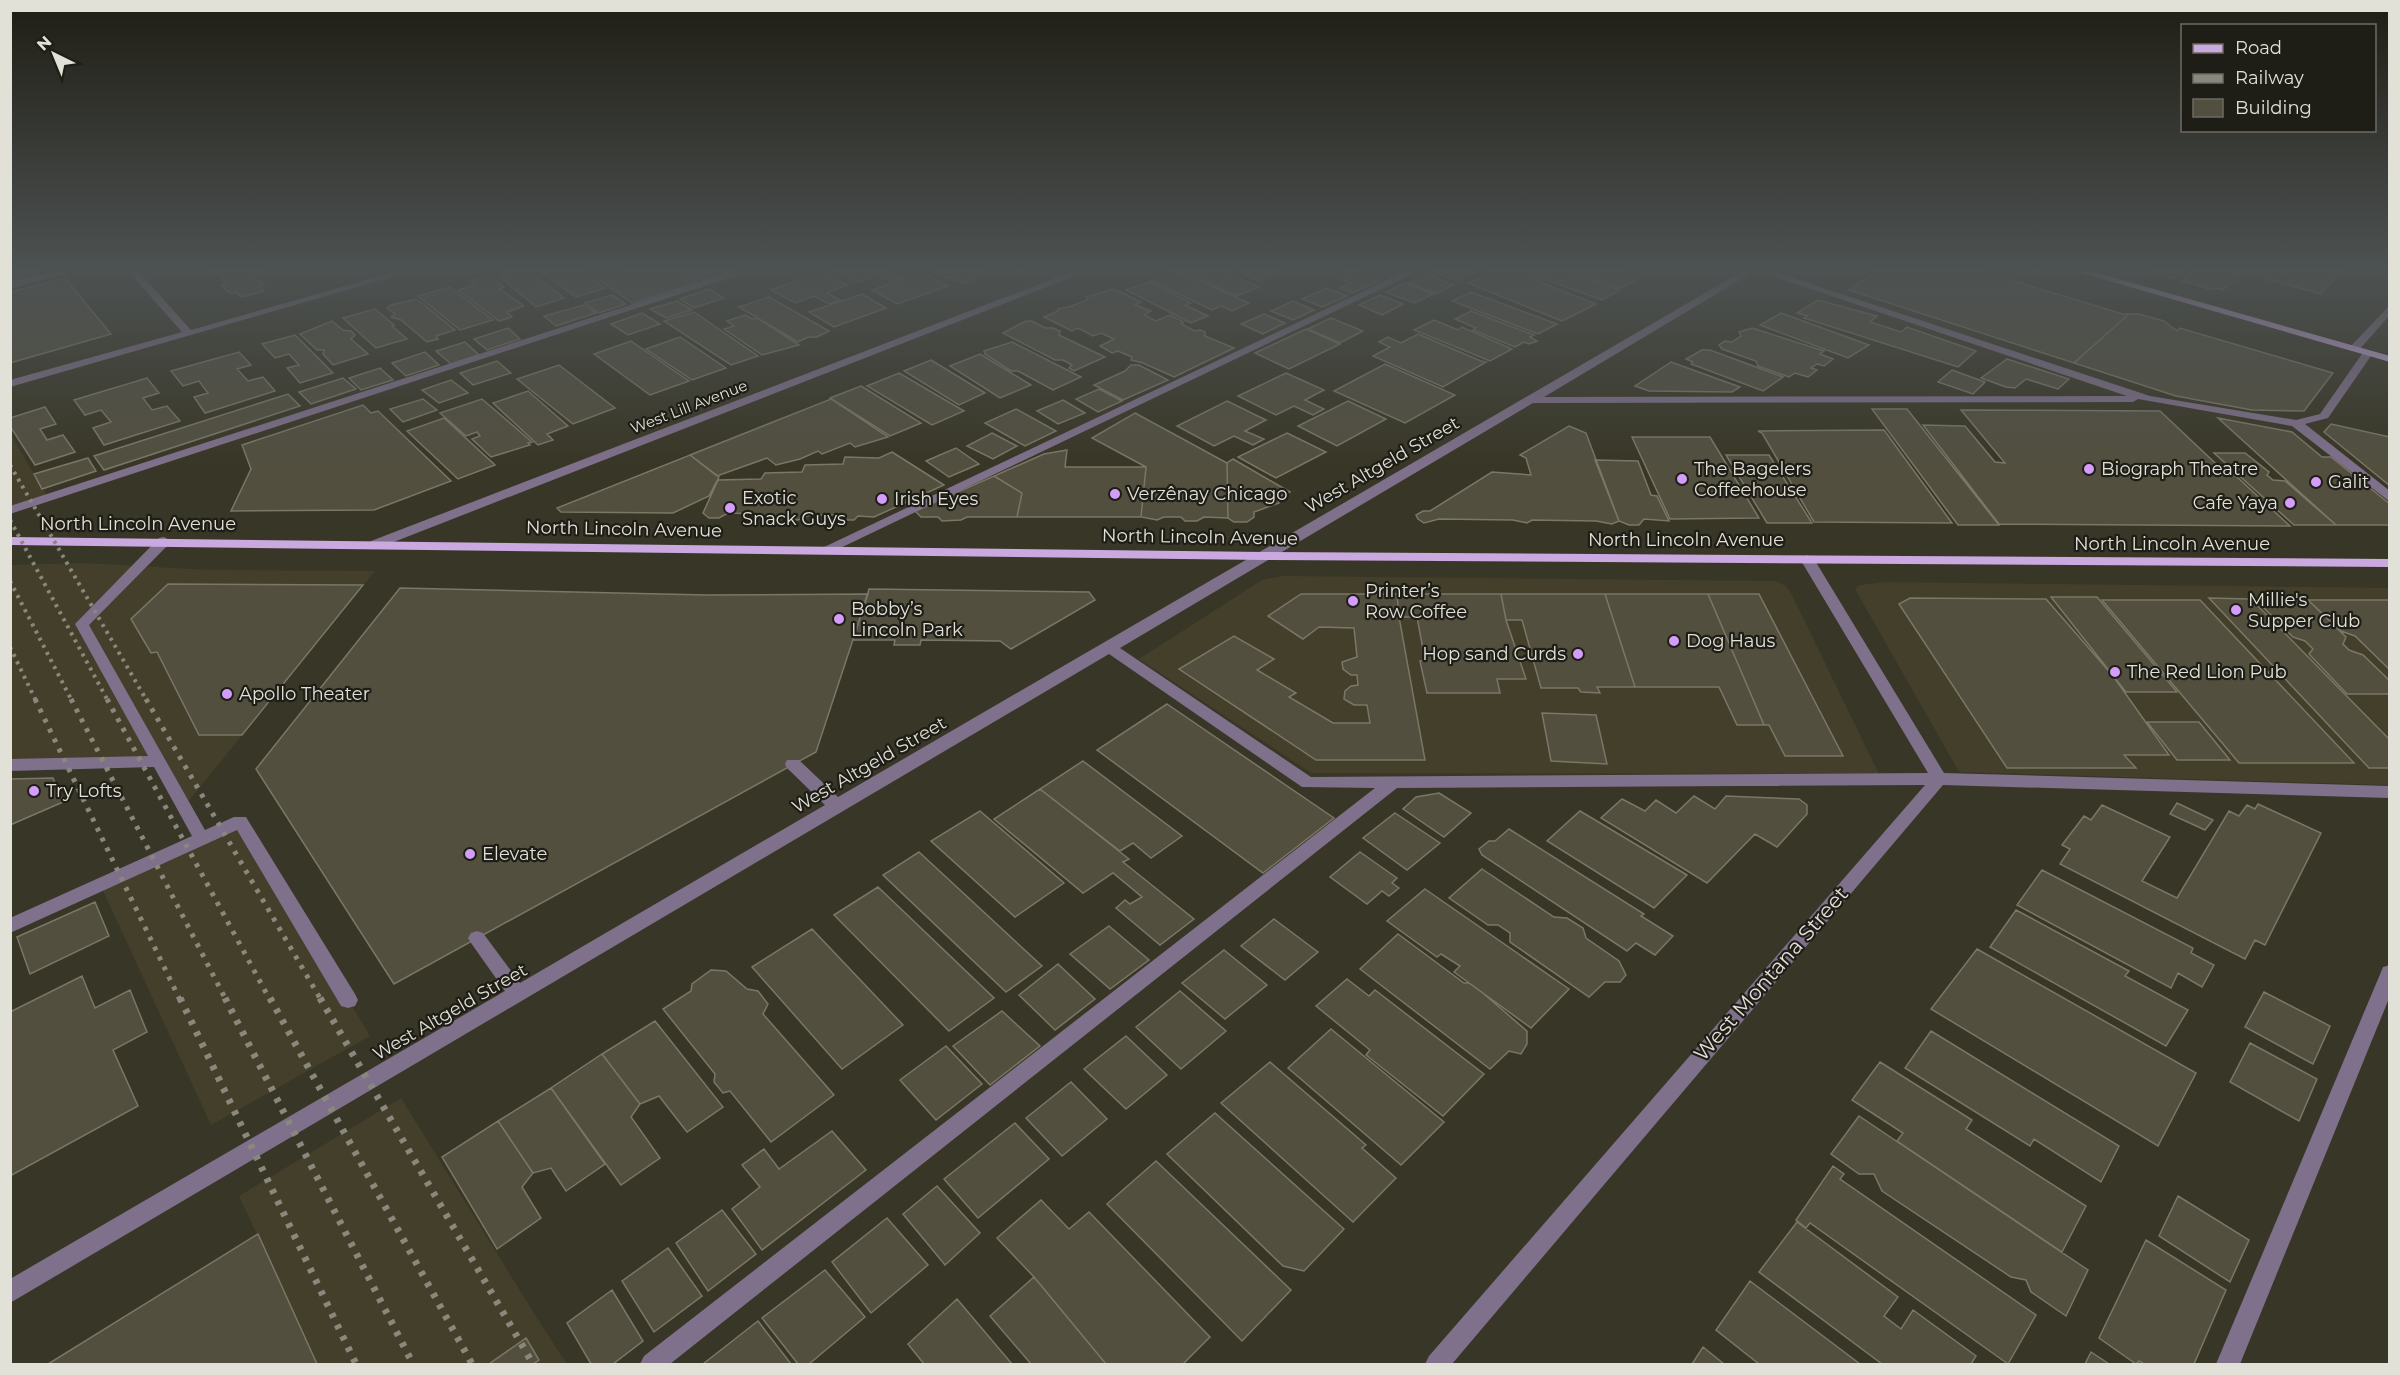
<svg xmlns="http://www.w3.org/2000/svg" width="2400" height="1375" font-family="Montserrat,sans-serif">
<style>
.built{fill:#433f2a}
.building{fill:#524f3f;stroke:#7a7766;stroke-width:1.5}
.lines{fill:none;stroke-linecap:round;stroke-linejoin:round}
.minor{fill:#7f708b;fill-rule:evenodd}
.major{fill:#c9a9e0;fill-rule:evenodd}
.rail-far2{stroke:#8a887c;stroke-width:4;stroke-dasharray:3 5;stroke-linecap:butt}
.rail-far1{stroke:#8a887c;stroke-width:5;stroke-dasharray:4 7;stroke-linecap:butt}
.rail{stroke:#8a887c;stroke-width:7;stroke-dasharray:4.5 8;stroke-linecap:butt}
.poi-dot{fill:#d49cfb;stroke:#1e1d16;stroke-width:2}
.labels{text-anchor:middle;stroke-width:4.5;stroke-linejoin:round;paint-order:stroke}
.far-street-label{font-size:15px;fill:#e2e1d8;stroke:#1e1d16}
.street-label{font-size:18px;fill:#e2e1d8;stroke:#1e1d16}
.poi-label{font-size:18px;fill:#e2e1d8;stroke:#1e1d16;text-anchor:start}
.near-street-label{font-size:21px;fill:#e2e1d8;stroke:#1e1d16}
</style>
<rect width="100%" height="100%" fill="#383626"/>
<path class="built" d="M10 433 48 498 10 510Z
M84 563 210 570 375 571 183 808 157 761 11 765 10 565Z
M1282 576 1775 581 1786 586 1793 597 1879 774 1311 773 1139 659 1262 580Z
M1887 582 2389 588V785L1959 772 1855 589 1859 585Z
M240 821 370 1036 211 1125 100 884Z
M401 1098 535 1315 567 1364H317L239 1196Z"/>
<path class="building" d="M10 272H38L40 275 10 283Z
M215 272H267L253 276 264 285 260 286 264 291 242 297 236 292 231 294 221 285 227 283Z
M512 272H530L564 298 536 307 499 276Z
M536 272H582L605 288 576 297 546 275Z
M631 272H682L698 283 632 303 601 281Z
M688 272H730L704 281Z
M822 272 847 285 827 293 840 300 829 304 814 296 795 303 771 290Z
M838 272H890L901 278 891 281 877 275 858 282Z
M939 272H979L982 274 964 283 942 276 937 274Z
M1173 272H1179L1249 303 1232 311 1221 306 1212 310 1151 281Z
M1183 272H1226L1259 287 1237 296Z
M1239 272H1281L1260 281Z
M1351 272H1359L1380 281 1352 293 1340 288 1351 283 1338 278Z
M1434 272H1475L1457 281Z
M1493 272H1514L1596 304 1562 321 1468 283Z
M1533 272H1569L1620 290 1602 300 1530 274Z
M1577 272H1620L1638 279 1621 288Z
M1876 272H1984L2123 314H2129L2074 363 1849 290Z
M2151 272H2183L2176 278H2167Z
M2192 272H2242L2223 290 2216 288 2213 290 2182 281Z
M2242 272H2340L2321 294Z
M922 273 948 286 897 304 872 290Z
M1427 274 1453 285 1436 294 1408 283Z
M489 276 504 287 500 289 524 306 507 312 512 317 499 321 458 290 476 285 470 281Z
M65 278 111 334 10 363V292Z
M1149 282 1191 303 1185 305 1208 316 1191 323 1126 290Z
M1405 283 1433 294 1414 303 1386 292Z
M450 287 493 320 460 330 418 296Z
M1327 288 1347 296 1322 307 1302 299Z
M709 289 724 298 694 308 680 299Z
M1114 289 1141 302 1135 305 1151 311 1144 315 1156 321 1170 315 1184 322 1181 324 1195 331 1200 330 1205 332V336L1234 348 1174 377 1143 363 1131 360 1132 357 1118 351 1112 353 1100 346 1114 339 1101 333 1093 336 1078 328 1072 331 1044 317 1058 311V309L1072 306 1087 300 1086 297Z
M1471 292 1557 324 1538 334 1452 301Z
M862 294 886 308 834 327 809 312Z
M612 295 626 304 599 313 585 303Z
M1380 295 1403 304 1382 315 1359 305Z
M769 297 829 331 817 337H808L798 342 739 307Z
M417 299 455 330 436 336 438 339 427 342 401 320 391 317 395 314 387 308 391 305Z
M1818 300 1877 316 1870 322 1901 332 1907 327 1976 351 1958 367 1804 318 1807 316 1797 313Z
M677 301 692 310 666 318 650 309Z
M1293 301 1314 310 1293 320 1271 311Z
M584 305 596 313 556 326 544 316Z
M375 309 394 325 392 326 407 339 376 348 343 318Z
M1471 311 1534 335 1530 337 1537 341 1529 344 1524 342 1515 347 1473 330 1476 328 1455 319Z
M694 312 758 356 731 365 664 321Z
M642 313 660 324 628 335 611 324Z
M1781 313 1869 345 1848 358 1760 325Z
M1264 314 1285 323 1263 334 1241 324Z
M2129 314H2139L2164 321 2177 331 2180 328 2333 373 2304 411 2252 410 2176 396 2074 363Z
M745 315 752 319 757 318 799 345 762 355 724 329 734 326 727 321Z
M1331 318 1363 331 1340 343 1308 329Z
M1434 320 1458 330 1462 327 1512 349 1490 361 1414 330Z
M332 321 343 330 351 331 355 335 351 339 368 354 333 365 323 354 324 350H317L300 334Z
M1026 321H1032L1045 328H1053L1060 331 1059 335 1105 357 1074 371 1069 368 1072 365 1063 360H1055L1003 333Z
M508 328 520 339 487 350 474 339Z
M1752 328 1824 351 1820 354 1833 359 1824 366 1817 364 1811 368 1817 370 1808 377 1795 373 1789 377 1758 366 1756 361 1722 349 1719 345 1725 341 1732 342 1741 336 1739 332Z
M1306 329 1340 344 1289 369 1255 353Z
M1418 334 1481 361 1486 362 1443 387 1373 356 1390 347 1379 342 1388 337 1401 343Z
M295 335 333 373 300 383 287 368 299 365 289 354 275 358 262 344Z
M680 337 726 368 692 380 646 349Z
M631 341 689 381 650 395 594 354Z
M465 342 479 355 451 364 436 351Z
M1012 342 1081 377 1053 390 1018 371H1011L985 354 984 351Z
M1702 350H1710L1783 377 1763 391 1691 364 1693 362 1686 359Z
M239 352 251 365 237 369 248 381 263 377 275 391 205 413 194 397 208 393 199 381 183 386 171 371Z
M425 352 439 365 406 376 392 363Z
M980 354 1031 385 1000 398 950 366Z
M2007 359 2069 379 2058 389 2026 379 2015 388 2006 387 1981 378Z
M931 360 985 393 959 405 904 371Z
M497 361 511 373 473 385 460 373Z
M1671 362 1740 387 1732 392 1649 391 1635 386Z
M1385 364 1455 395 1405 423 1334 391Z
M559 365 615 408 573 424 517 379Z
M1131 365H1139L1168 380 1123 400 1094 385 1125 371Z
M380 368 393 380 361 390 349 378Z
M1952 370 1985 382 1973 394 1938 382Z
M899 373 964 411 932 425 867 386Z
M1286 373 1324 390 1305 400 1324 409 1313 415 1294 406 1276 415 1238 396Z
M147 378 159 393 143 398 152 410 167 406 180 421 104 445 93 428 111 422 101 410 85 415 74 400Z
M343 378 356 389 311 404 299 392Z
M451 380 468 393 439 403 422 390Z
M861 386 921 423 890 436 830 398Z
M1099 389 1122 401 1098 412 1076 399Z
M528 391 568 426 547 434 553 440 538 445 493 403Z
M288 394 300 406 104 470 94 456Z
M423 399 437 410 403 422 390 409Z
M482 399 532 442 528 443 530 445 491 457 472 439 480 436 477 432 466 436 440 413Z
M831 399 888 437 855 447 850 443 822 454 818 451 800 459 776 465 767 458 717 476 690 455Z
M1063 400 1085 413 1058 424 1037 411Z
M1227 401 1266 420 1245 431 1264 439 1253 445 1234 436 1214 446 1177 426Z
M1348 401 1386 419 1337 446 1298 426Z
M363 405 371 413 378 411 451 481 374 510 231 511 251 469 242 445Z
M45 407 56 424 40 429 47 440 63 435 75 452 35 465 10 426V418Z
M1016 409 1056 431 1025 446 985 423Z
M1872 409H1907L1999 525H1958Z
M1961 410 2160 411 2229 476H2236L2290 526 1999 524 1923 425 1965 426 1995 462 2005 463Z
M1135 413 1227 463 1228 518 1204 517 1197 521H1185L1181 517H1164L1157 520 1141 517 1146 467 1092 438Z
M444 418 495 465 458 479 407 431Z
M2218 418 2292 432 2322 457H2331L2390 504V525H2336Z
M2331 424 2390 437V486L2324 432Z
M1569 426 1586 433 1619 521 1612 524 1596 521 1532 520 1527 523 1513 520 1439 519 1424 523 1418 519 1416 515 1423 511H1430L1492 472 1531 475 1526 458 1520 455Z
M1884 430 1952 523 1814 522 1762 433 1758 431Z
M992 433 1017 446 993 459 967 446Z
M1287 433 1326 452 1276 478 1238 457Z
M1632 437H1710L1759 518 1670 519Z
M956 448 979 464 949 477 926 461Z
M1067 450 1065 467H1146L1141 517H1017L1022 493 994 476 1044 454Z
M892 452 944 485 874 517 858 516 854 520H841L836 515H810L798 520H789L782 516 772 519 763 518 760 514 728 513 719 518H709L703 513 718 480 761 479 765 473 802 472 805 465 843 464 845 457 879 458Z
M2214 453H2245L2269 472 2267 475 2273 480 2285 481 2336 525H2294Z
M690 455 719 477 709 496 673 513 561 512 557 508Z
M1726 455H1769L1812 523H1767Z
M88 458 96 471 42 489 34 474Z
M1233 459 1290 492 1278 498 1279 503 1254 512V517L1247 522H1234L1228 518 1227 463Z
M1595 460 1638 461 1651 495 1657 496 1669 521 1644 519 1639 525H1629L1619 521Z
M994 476 1022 493 1017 517H967L961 520 942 521 938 517H921L915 511Z
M168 584 363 585 242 735H199L157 652 151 653 131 619Z
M400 588 706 595 868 594 816 752 394 984 256 769Z
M869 589 1089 592 1095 600 1011 649 1000 641 921 640 920 645H894L895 640H853Z
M1301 594H1397L1399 617 1425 760H1316L1179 669 1234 636 1274 659 1257 670 1296 693 1289 697 1333 723H1370L1367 705H1354L1344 699 1345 691 1351 686 1358 685 1357 675H1351L1343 669 1342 662 1357 657 1354 628 1319 627 1303 639 1268 616Z
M1397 594H1501L1506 620 1526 679H1497L1500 693H1427L1420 661 1425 660 1417 617H1399Z
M1501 594H1605L1635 687H1597L1600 693 1581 692 1578 688H1541L1522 620H1506Z
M1605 594H1708L1764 725H1737L1719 687H1635Z
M1708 594H1759L1843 756H1785L1769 725H1764Z
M2051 597H2097L2177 692H2126Z
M1910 598 2046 599 2113 676 2169 755H2124L2136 768H2007L1899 604Z
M2209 598 2251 599 2390 740V768H2369Z
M2102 600H2200L2354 763H2239Z
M2256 600H2308L2346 637 2343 644 2349 650 2363 655 2390 681V694H2347L2309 654 2313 649 2305 641 2293 637Z
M2308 600H2390V670L2355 636 2341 631Z
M1167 704 1334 818 1263 873 1097 750Z
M1542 713 1596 715 1607 764 1551 761Z
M2147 722H2199L2230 760H2177Z
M1083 761 1182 836 1151 858 1133 843 1120 851 1040 789Z
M53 778 63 802 10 825V779Z
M1040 789 1129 859 1123 862 1194 919 1160 945 1116 908 1125 900 1130 904 1142 897 1113 873 1083 893 994 819Z
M1439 793 1471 813 1444 837 1403 809 1416 797Z
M1694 796 1715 809 1726 796 1799 799 1807 805V814L1777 847 1755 834 1707 883 1601 818 1622 799 1645 811 1656 800 1676 813Z
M2177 803 2213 820 2205 830 2170 814Z
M2258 804 2321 833 2265 945 2255 940 2245 959 2060 864 2070 849 2062 845 2084 816 2091 820 2102 805 2170 837 2142 881 2177 898 2229 811 2239 816 2247 805 2255 809Z
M980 811 1064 883 1015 917 931 841Z
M1580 811 1687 875 1654 908 1547 841Z
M1395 813 1440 843 1407 870 1363 838Z
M1509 829 1644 914 1641 916 1673 936 1655 955 1636 943 1627 951 1482 855 1479 849 1489 841H1495Z
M919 852 1042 966 1006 992 883 875Z
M1360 852 1397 878 1392 883 1399 888 1389 896 1382 891 1367 904 1330 877Z
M1482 869 1554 917 1567 918 1583 928 1586 938 1619 961 1626 975 1620 982H1605L1589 997 1510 942V933L1498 925H1488L1449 898Z
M2042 870 2193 948 2191 953 2214 965 2202 987 2178 973 2171 988 2017 905Z
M878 887 994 998 949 1031 834 915Z
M1425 889 1569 989 1531 1028 1454 972 1460 966 1441 954 1437 957 1387 921Z
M95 902 109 936 30 974 17 937Z
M2016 910 2129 971 2125 976 2188 1010 2166 1046 1990 947Z
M1274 919 1318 952 1285 980 1241 946Z
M1109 926 1149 960 1110 989 1070 954Z
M812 929 903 1025 842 1069 752 967Z
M1398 934 1464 983H1469L1484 994 1527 1031V1044L1521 1054 1509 1051 1490 1069 1360 969Z
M1977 949 2196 1073 2158 1146 1931 1009Z
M1224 950 1267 985 1225 1019 1182 983Z
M1058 964 1095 999 1055 1030 1019 995Z
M711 970 726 971 747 989 758 991 768 1004 763 1014 834 1095 771 1142 730 1091 723 1093 714 1082 715 1074 663 1009 691 991 692 984Z
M82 976 95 1008 130 990 147 1032 113 1050 138 1106 10 1176V1012Z
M1347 979 1369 996 1375 990 1484 1074 1443 1116 1366 1055 1370 1050 1316 1006Z
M1180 991 1226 1031 1181 1069 1136 1027Z
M2264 992 2330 1026 2313 1064 2245 1027Z
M1002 1011 1040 1046 990 1085 953 1046Z
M655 1021 723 1107 687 1132 659 1096 640 1104 602 1054Z
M1331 1029 1444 1122 1401 1165 1288 1068Z
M1931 1031 2119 1146 2101 1182 2034 1139 2030 1146 1905 1068Z
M1126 1036 1167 1075 1126 1109 1084 1069Z
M2250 1043 2317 1079 2299 1121 2230 1082Z
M946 1046 982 1084 936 1120 900 1080Z
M602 1054 640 1104 631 1117 660 1158 621 1185 551 1088Z
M1270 1062 1366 1145 1362 1148 1396 1178 1353 1222 1221 1103Z
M1880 1062 1972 1120 1966 1129 2086 1206 2062 1252 1897 1141 1903 1133 1852 1100Z
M1071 1082 1107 1119 1062 1156 1026 1118Z
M551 1088 605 1164 566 1191 551 1168 533 1173 498 1121Z
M1215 1113 1344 1229 1304 1271 1283 1266 1167 1154Z
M1859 1116 2088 1270 2066 1316 2031 1292 2026 1280 2011 1277 1882 1191 1874 1174H1859L1831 1154Z
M498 1121 533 1173 522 1187 541 1218 497 1249 442 1157Z
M1015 1123 1049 1159 978 1218 944 1179Z
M832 1131 866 1170 762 1250 732 1209 760 1187 742 1165 764 1149 779 1169Z
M1156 1161 1291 1290 1242 1341 1107 1204Z
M1833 1166 1844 1174 1840 1179 2036 1315 2008 1364 1810 1223 1806 1228 1796 1220Z
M937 1186 980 1233 945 1265 903 1214Z
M2178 1196 2249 1240 2230 1282 2159 1236Z
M1041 1200 1069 1229 1089 1212 1210 1337 1183 1364H1106L1034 1277 997 1238Z
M722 1210 756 1254 708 1291 676 1243Z
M887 1218 928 1265 871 1313 832 1262Z
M1797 1222 1898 1297 1884 1316 1901 1329 1913 1310 1976 1356 1971 1364H1882L1759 1272Z
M258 1234 317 1364H48Z
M2146 1240 2226 1290 2194 1364H2144L2139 1361 2136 1364 2099 1338Z
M668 1248 702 1296 654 1332 622 1281Z
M825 1270 865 1317 809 1364H798L762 1318Z
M1034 1277 1106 1364H1031L990 1316Z
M1750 1281 1860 1364H1759L1716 1330Z
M612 1290 643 1341 613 1364H591L567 1323Z
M957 1299 1012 1364H924L908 1344Z
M758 1321 791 1364H703Z
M526 1338 539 1360 533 1364H489Z
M1703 1347 1724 1364H1692Z
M2091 1352 2109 1364H2085Z"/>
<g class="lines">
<path class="minor" d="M53 272H71L10 289V283Z
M129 272H139L191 330 394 272H410L10 387V380L182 332Z
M732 272H747L10 514V506Z
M1071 272H1085L381 547H371L369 544 371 541Z
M1404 272H1417L832 552 827 553 820 549Z
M1741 272H1753L1544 397 2127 396 1760 272H1775L2150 396 2296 420 2320 414 2364 351H2372L2373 353 2328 418 2305 424 2390 491V502L2292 426 2138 399 2133 402 1533 403 1120 648 1311 777 1928 773 1800 559 1807 555 1814 559 1944 773 2390 786V798L1943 785 1452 1364H1425L1429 1356 1925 785 1397 788 670 1364H640L644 1356 1375 788 1302 787 1109 654 10 1303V1279L505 991 471 943 468 938 471 933 477 931 483 933 520 983 825 805 787 768 785 764 787 760H799L838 797Z
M2390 305V315L2358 351H2350V347Z
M164 537 171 541 169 544 89 625 205 830 234 817H246L355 994 358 1000 355 1006 348 1008 341 1006 237 830 10 933V918L192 836 154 767 10 771V759L148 756 75 624 159 538Z
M2390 965V996L2240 1364H2216L2381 972 2383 967Z"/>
<path class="major" d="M2078 272H2094L2390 356V362Z
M10 537 1265 552 2390 559V567L1265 560 10 545Z"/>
<path class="rail-far2" d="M10 465 147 701
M10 520 108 701
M10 581 72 701
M10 647 36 701"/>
<path class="rail-far1" d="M35 699 180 1000
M71 699 226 1000
M107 699 270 1000
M146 699 321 1000"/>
<path class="rail" d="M180 998 356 1364
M225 998 413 1364
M270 998 472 1364
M320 998 533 1364"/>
</g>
<linearGradient id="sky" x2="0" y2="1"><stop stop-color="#1f1e15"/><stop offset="0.58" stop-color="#4d5252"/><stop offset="1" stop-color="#4d5252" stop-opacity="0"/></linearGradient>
<rect width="2400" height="465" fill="url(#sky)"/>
<g class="poi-dot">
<circle cx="2089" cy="469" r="6"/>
<circle cx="1682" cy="479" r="6"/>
<circle cx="2316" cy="482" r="6"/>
<circle cx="1115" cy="494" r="6"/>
<circle cx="882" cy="499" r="6"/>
<circle cx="2290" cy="503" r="6"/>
<circle cx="730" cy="508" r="6"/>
<circle cx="1353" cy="601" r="6"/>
<circle cx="2236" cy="610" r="6"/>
<circle cx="839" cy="619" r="6"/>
<circle cx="1674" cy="641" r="6"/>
<circle cx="1578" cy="654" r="6"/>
<circle cx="2115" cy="672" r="6"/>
<circle cx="227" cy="694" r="6"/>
<circle cx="34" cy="791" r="6"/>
<circle cx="470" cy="854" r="6"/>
</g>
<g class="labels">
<g class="far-street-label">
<text transform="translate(689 407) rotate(-21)" y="5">West Lill Avenue</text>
</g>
<g class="street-label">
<text transform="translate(1382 465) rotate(-30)" y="6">West Altgeld Street</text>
<text x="138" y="530">North Lincoln Avenue</text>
<text transform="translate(624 529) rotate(1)" y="6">North Lincoln Avenue</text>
<text transform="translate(1200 537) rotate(1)" y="6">North Lincoln Avenue</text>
<text x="1686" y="546">North Lincoln Avenue</text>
<text x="2172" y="550">North Lincoln Avenue</text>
<text transform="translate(869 765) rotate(-30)" y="6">West Altgeld Street</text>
<text transform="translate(450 1012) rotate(-30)" y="6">West Altgeld Street</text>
</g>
<g class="poi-label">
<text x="1694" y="475">The Bagelers<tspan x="1694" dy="21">Coffeehouse</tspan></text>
<text x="2101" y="475">Biograph Theatre</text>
<text x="2328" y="488">Galit</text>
<text x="1127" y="500">Verzênay Chicago</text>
<text x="742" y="504">Exotic<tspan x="742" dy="21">Snack Guys</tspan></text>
<text x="894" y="505">Irish Eyes</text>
<text x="2278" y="509" text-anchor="end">Cafe Yaya</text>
<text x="1365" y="597">Printer’s<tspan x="1365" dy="21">Row Coffee</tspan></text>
<text x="2248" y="606">Millie's<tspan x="2248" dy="21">Supper Club</tspan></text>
<text x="851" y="615">Bobby’s<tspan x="851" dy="21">Lincoln Park</tspan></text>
<text x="1686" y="647">Dog Haus</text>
<text x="1566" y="660" text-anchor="end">Hop sand Curds</text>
<text x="2127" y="678">The Red Lion Pub</text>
<text x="239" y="700">Apollo Theater</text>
<text x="46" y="797">Try Lofts</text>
<text x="482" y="860">Elevate</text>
</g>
<g class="near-street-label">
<text transform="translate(1771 974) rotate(-49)" y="7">West Montana Street</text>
</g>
</g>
<rect width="2400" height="1375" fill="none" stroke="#e2e1d8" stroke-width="24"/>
<rect x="2181" y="24" width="195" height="108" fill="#1e1d16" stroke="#6c6b64" stroke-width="1.5"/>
<rect x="2193" y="44" width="30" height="9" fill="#c9a9e0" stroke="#6c6b64" stroke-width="1.5"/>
<text x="2235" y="54" font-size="18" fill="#e2e1d8">Road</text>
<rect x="2193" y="74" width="30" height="9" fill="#8a887c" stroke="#6c6b64" stroke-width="1.5"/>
<text x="2235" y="84" font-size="18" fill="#e2e1d8">Railway</text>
<rect x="2193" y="99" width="30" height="18" fill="#524f3f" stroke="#6c6b64" stroke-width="1.5"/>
<text x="2235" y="114" font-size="18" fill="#e2e1d8">Building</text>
<g transform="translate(54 54) rotate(317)" stroke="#1e1d16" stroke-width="4.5" paint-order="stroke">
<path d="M0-4.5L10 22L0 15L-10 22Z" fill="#e2e1d8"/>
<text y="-9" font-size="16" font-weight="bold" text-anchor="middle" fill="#e2e1d8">N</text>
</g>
</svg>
